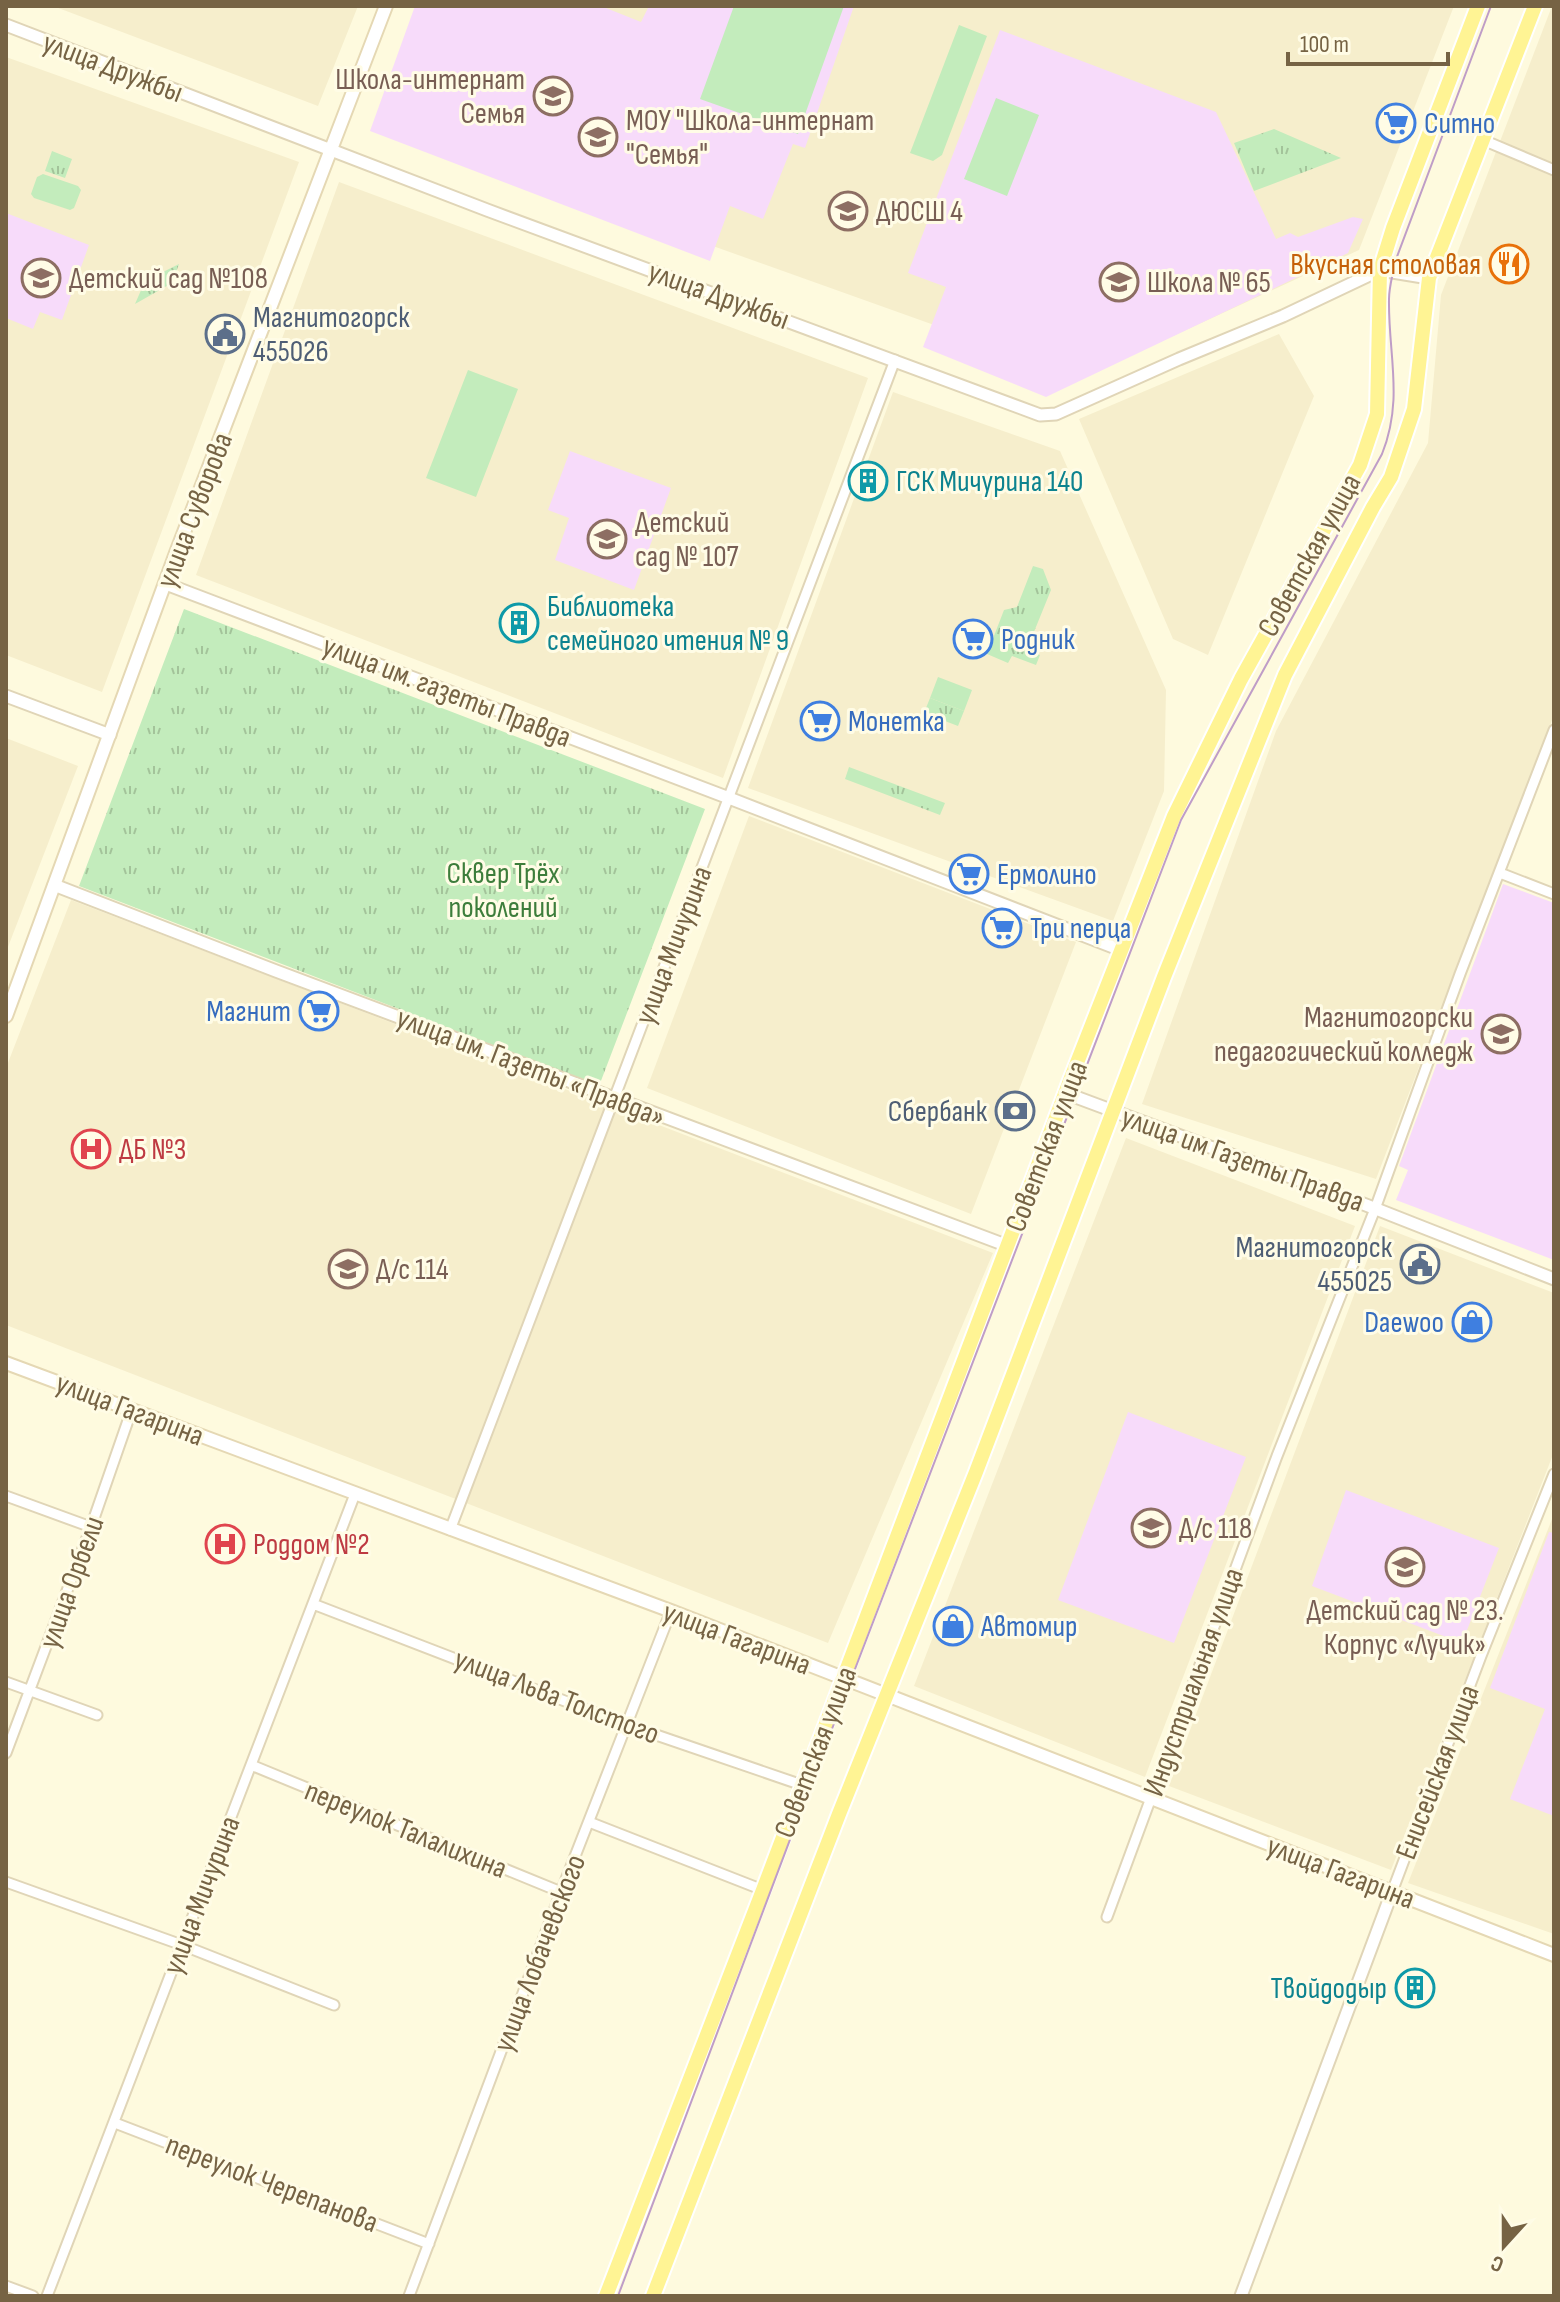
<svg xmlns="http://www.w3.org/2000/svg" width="1560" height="2302" font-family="'Sofia Sans Condensed',sans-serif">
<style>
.residential{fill:#f6eecc}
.education{fill:#f7dbfa}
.grass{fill:url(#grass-tufts)}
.pitch{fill:#c3ecbc}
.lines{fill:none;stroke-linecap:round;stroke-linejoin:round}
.minor-casing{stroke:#e0d5b7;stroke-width:13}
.tertiary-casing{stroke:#e0d5b7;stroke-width:15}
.secondary-casing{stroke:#e5d8b4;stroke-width:16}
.primary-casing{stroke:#fff;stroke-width:18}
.minor{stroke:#fff;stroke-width:9}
.tertiary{stroke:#fff;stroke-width:11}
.secondary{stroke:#fff;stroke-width:12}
.primary{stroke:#fff494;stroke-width:14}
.tram{stroke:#bf9dc7;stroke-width:2}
.labels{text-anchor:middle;stroke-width:6;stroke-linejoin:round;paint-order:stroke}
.street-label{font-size:30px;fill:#766344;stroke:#fffce6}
.education-label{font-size:30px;fill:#785e54;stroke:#fffce6;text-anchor:start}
.shop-label{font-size:30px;fill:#366cbe;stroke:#fffce6;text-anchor:start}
.food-label{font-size:30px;fill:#c56008;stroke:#fffce6;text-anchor:end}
.service-label{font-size:30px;fill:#4e5e75;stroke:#fffce6;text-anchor:end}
.culture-label{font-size:30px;fill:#0d838f;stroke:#fffce6;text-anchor:start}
.park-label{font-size:30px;fill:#3d7d3b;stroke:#fffce6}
.health-label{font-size:30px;fill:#be3a42;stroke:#fffce6;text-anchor:start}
</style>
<defs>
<pattern id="grass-tufts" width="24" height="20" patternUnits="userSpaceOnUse" patternTransform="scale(2)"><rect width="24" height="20" fill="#c3ecbc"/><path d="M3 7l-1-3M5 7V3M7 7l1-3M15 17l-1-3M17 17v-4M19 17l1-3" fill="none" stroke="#a3c39a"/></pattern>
</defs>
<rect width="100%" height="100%" fill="#fefade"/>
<path class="residential" d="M53 6H358L318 106Z
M428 6H1454L1359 250 1082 378 383 128Z
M1552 6H1554V715L1376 1179 1142 1104 1276 731 1428 443 1441 295Z
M6 57 299 162 102 692 6 655Z
M339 182 868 378 723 778 196 575Z
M1279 334 1314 396 1208 655 1173 639 1079 419Z
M893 392 1060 451 1166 690 1164 791 1113 921 748 788Z
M6 738 78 766 6 952Z
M749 816 1076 942 971 1214 647 1088Z
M71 900 993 1253 828 1643 6 1325V1068Z
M1126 1138 1355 1226 1145 1777 914 1686Z
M1380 1226 1554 1293V1452L1391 1870 1169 1786Z
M1554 1514V1934L1408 1883Z"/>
<path class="education" d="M415 6H601L641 22 649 6H854L805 148 793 144 763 219 730 206 710 261 370 131Z
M1000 30 1216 112 1276 239 1290 233 1298 237 1353 217 1363 219 1348 253 1046 397 923 347 946 287 908 273Z
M6 213 89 245 62 320 40 312 33 329 6 318Z
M570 451 671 488 634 590 555 560 569 518 548 510Z
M1503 884 1554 903V1260L1396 1200 1408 1170 1399 1166Z
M1128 1412 1246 1457 1174 1643 1058 1600Z
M1346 1490 1499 1548 1462 1643 1312 1586Z
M1549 1532 1554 1533V1816L1510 1799 1545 1709 1490 1688Z"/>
<path class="grass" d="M1274 129 1341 158 1254 191 1234 143Z
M52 151 72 159 65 178 45 171Z
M179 264 172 283 135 304 145 281Z
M1033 566 1043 569 1051 590 1027 649 1040 655 1036 665 1012 656 1008 663 987 654 1004 610 1017 607Z
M184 609 705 809 599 1086 79 886Z
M930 698 964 711 958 726 924 713Z
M849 767 945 803 940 815 845 779Z"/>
<path class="pitch" d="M734 6H844L798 134 700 99Z
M959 25 987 36 942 155 933 161 910 153Z
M996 98 1039 115 1007 196 964 179Z
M43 174 78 186 81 190 74 208 70 210 34 198 31 194 37 177Z
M468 370 518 389 476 497 426 478Z
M938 677 972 690 964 711 930 698Z"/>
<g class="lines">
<g class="minor-casing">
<path id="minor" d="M1483 140 1554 170
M1500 873 1554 894
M6 1496 91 1527
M450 1530 895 360
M313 1604 627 1725 802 1785
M6 1682 97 1715
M6 1753 91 1527 132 1409
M251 1765 561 1892
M589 1822 763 1890
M6 1882 182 1945 334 2005
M1392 1892 1481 1656 1554 1474
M1107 1917 1277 1456 1375 1209 1460 974 1554 730
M115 2123 429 2244
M6 2286 33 2296
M47 2296 355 1494
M409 2296 561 1892 671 1611"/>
</g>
<g class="tertiary-casing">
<path id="tertiary" d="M6 25 487 210 1040 415 1056 414 1179 359 1283 316 1380 270 1429 278
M166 584 729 798 1121 950
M6 696 110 735
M54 885 276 971 1008 1246
M1065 1093 1366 1205 1554 1279
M1241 2296 1392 1892"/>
</g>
<g class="secondary-casing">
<path id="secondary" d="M6 1016 176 553 386 6
M6 1363 671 1611 1554 1955"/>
</g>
<g class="primary-casing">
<path id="primary" d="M606 2296 763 1890 1071 1078 1174 816 1241 679 1360 465 1377 414 1380 270 1393 228 1478 6
M653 2296 839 1814 976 1472 1164 977 1285 675 1373 507 1391 477 1414 409 1429 278 1535 6"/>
</g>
<use href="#minor" class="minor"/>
<use href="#tertiary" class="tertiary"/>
<use href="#secondary" class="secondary"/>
<use href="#primary" class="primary"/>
<path class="tram" d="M618 2296 817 1768 1181 820 1382 454C1404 399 1388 354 1389 299 1389 287 1393 274 1395 262L1491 6"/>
</g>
<defs>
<g id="school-ring" transform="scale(2)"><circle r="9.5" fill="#fffce6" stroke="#8d6e63" stroke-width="1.5"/><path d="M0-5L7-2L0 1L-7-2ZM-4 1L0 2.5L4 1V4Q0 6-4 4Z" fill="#8d6e63"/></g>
<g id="supermarket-ring" transform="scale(2)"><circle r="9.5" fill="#fffce6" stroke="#3f7fe0" stroke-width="1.5"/><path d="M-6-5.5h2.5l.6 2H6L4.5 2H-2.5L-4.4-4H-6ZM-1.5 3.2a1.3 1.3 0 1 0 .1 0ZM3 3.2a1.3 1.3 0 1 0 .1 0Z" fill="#3f7fe0"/></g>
<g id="university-ring" transform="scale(2)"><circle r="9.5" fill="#fffce6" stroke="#8d6e63" stroke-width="1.5"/><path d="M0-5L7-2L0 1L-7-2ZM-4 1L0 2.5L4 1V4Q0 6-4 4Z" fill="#8d6e63"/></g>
<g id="restaurant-ring" transform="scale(2)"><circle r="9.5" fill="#fffce6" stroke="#e8710a" stroke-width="1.5"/><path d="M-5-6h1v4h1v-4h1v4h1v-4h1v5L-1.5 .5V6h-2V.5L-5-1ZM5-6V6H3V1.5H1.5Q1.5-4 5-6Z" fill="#e8710a"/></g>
<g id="civic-ring" transform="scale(2)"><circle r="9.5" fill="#fffce6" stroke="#5c6f8a" stroke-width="1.5"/><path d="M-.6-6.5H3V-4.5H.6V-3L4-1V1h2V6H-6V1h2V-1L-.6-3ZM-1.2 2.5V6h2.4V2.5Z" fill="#5c6f8a"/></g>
<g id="building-ring" transform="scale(2)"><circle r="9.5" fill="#fffce6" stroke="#0f9aa8" stroke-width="1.5"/><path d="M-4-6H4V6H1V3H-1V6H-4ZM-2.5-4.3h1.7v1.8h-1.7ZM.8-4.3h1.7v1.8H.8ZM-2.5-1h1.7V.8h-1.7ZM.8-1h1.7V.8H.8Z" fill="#0f9aa8"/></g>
<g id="bank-ring" transform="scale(2)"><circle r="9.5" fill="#fffce6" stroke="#5c6f8a" stroke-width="1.5"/><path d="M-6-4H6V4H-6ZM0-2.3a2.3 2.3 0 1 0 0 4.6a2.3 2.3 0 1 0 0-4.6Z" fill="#5c6f8a"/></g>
<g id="hospital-ring" transform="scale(2)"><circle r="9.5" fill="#fffce6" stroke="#e0444e" stroke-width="1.5"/><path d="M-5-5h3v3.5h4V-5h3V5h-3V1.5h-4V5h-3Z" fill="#e0444e"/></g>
<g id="shop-ring" transform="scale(2)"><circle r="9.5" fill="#fffce6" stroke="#3f7fe0" stroke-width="1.5"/><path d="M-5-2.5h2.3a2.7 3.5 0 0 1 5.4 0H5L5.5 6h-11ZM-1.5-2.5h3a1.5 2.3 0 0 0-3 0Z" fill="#3f7fe0"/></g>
</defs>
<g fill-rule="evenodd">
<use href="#school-ring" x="553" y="96"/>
<use href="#supermarket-ring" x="1396" y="123"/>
<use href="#school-ring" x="598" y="137"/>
<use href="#university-ring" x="848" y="211"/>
<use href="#restaurant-ring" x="1509" y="264"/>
<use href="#school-ring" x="41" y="278"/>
<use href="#school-ring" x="1119" y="282"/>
<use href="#civic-ring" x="225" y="334"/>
<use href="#building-ring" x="868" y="481"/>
<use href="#school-ring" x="607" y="539"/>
<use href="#building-ring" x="519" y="623"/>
<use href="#supermarket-ring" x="973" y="639"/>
<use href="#supermarket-ring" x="820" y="721"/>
<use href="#supermarket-ring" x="969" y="874"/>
<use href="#supermarket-ring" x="1002" y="928"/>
<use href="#supermarket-ring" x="319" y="1011"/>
<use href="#university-ring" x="1501" y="1034"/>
<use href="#bank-ring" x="1015" y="1111"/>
<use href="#hospital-ring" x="91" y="1149"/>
<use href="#civic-ring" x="1420" y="1264"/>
<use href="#school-ring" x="348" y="1269"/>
<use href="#shop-ring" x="1472" y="1322"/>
<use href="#school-ring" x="1151" y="1528"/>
<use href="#hospital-ring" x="225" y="1544"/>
<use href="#school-ring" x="1405" y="1567"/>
<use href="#shop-ring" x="953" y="1626"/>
<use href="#building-ring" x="1415" y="1988"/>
</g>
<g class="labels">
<g class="street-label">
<text transform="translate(113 67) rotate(21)" y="10">улица Дружбы</text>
<text transform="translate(719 295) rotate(20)" y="10">улица Дружбы</text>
<text transform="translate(194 510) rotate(-69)" y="10">улица Суворова</text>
<text transform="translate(1309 555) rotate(-61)" y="10">Советская улица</text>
<text transform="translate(447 691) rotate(21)" y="10">улица им. газеты Правда</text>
<text transform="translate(673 945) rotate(-69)" y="10">улица Мичурина</text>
<text transform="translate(531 1067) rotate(21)" y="10">улица им. Газеты «Правда»</text>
<text transform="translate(1046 1146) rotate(-69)" y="10">Советская улица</text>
<text transform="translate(1243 1159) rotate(20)" y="10">улица им Газеты Правда</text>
<text transform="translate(130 1409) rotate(21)" y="10">улица Гагарина</text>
<text transform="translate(71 1582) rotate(-70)" y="10">улица Орбели</text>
<text transform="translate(737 1638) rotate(21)" y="10">улица Гагарина</text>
<text transform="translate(1193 1682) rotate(-70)" y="10">Индустриальная улица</text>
<text transform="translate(557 1696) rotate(21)" y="10">улица Льва Толстого</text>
<text transform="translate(815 1752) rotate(-69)" y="10">Советская улица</text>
<text transform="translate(1437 1772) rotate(-69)" y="10">Енисейская улица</text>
<text transform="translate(406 1829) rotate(22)" y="10">переулок Талалихина</text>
<text transform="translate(1341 1872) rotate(21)" y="10">улица Гагарина</text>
<text transform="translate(201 1895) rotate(-69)" y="10">улица Мичурина</text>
<text transform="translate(539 1953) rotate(-69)" y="10">улица Лобачевского</text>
<text transform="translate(272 2183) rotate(21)" y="10">переулок Черепанова</text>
</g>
<g class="education-label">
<text x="525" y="89" text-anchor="end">Школа-интернат<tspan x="525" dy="34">Семья</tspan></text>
<text x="626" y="130">МОУ "Школа-интернат<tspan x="626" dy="34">"Семья"</tspan></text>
<text x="876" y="221">ДЮСШ 4</text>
<text x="69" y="288">Детский сад №108</text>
<text x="1147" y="292">Школа № 65</text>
<text x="635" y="532">Детский<tspan x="635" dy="34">сад № 107</tspan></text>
<text x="1473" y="1027" text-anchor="end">Магнитогорски<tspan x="1473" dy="34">педагогический колледж</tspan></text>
<text x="376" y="1279">Д/с 114</text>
<text x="1179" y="1538">Д/с 118</text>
<text x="1405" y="1620" text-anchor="middle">Детский сад № 23.<tspan x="1405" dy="34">Корпус «Лучик»</tspan></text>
</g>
<g class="shop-label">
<text x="1424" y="133">Ситно</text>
<text x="1001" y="649">Родник</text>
<text x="848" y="731">Монетка</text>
<text x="997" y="884">Ермолино</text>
<text x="1030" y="938">Три перца</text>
<text x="291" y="1021" text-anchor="end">Магнит</text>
<text x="1444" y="1332" text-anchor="end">Daewoo</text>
<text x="981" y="1636">Автомир</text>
</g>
<g class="food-label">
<text x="1481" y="274">Вкусная столовая</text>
</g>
<g class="service-label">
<text x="253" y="327" text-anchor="start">Магнитогорск<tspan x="253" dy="34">455026</tspan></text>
<text x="987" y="1121">Сбербанк</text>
<text x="1392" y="1257">Магнитогорск<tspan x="1392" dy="34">455025</tspan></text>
</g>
<g class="culture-label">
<text x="896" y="491">ГСК Мичурина 140</text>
<text x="547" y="616">Библиотека<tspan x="547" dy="34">семейного чтения № 9</tspan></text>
<text x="1387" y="1998" text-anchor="end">Твойдодыр</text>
</g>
<g class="park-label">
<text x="503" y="883">Сквер Трёх<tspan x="503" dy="34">поколений</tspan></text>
</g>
<g class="health-label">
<text x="119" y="1159">ДБ №3</text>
<text x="253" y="1554">Роддом №2</text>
</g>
</g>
<rect width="1560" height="2302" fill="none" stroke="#766344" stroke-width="16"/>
<g transform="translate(1504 2246) rotate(201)" stroke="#fffce6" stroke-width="6" paint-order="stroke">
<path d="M0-6L14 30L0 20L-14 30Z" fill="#766344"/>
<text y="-12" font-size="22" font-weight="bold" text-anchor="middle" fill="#766344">С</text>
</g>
<path d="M1288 52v12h160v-12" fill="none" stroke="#766344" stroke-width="4"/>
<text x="1300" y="52" font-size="24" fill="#766344" stroke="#fffce6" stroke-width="6" paint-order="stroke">100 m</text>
</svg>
